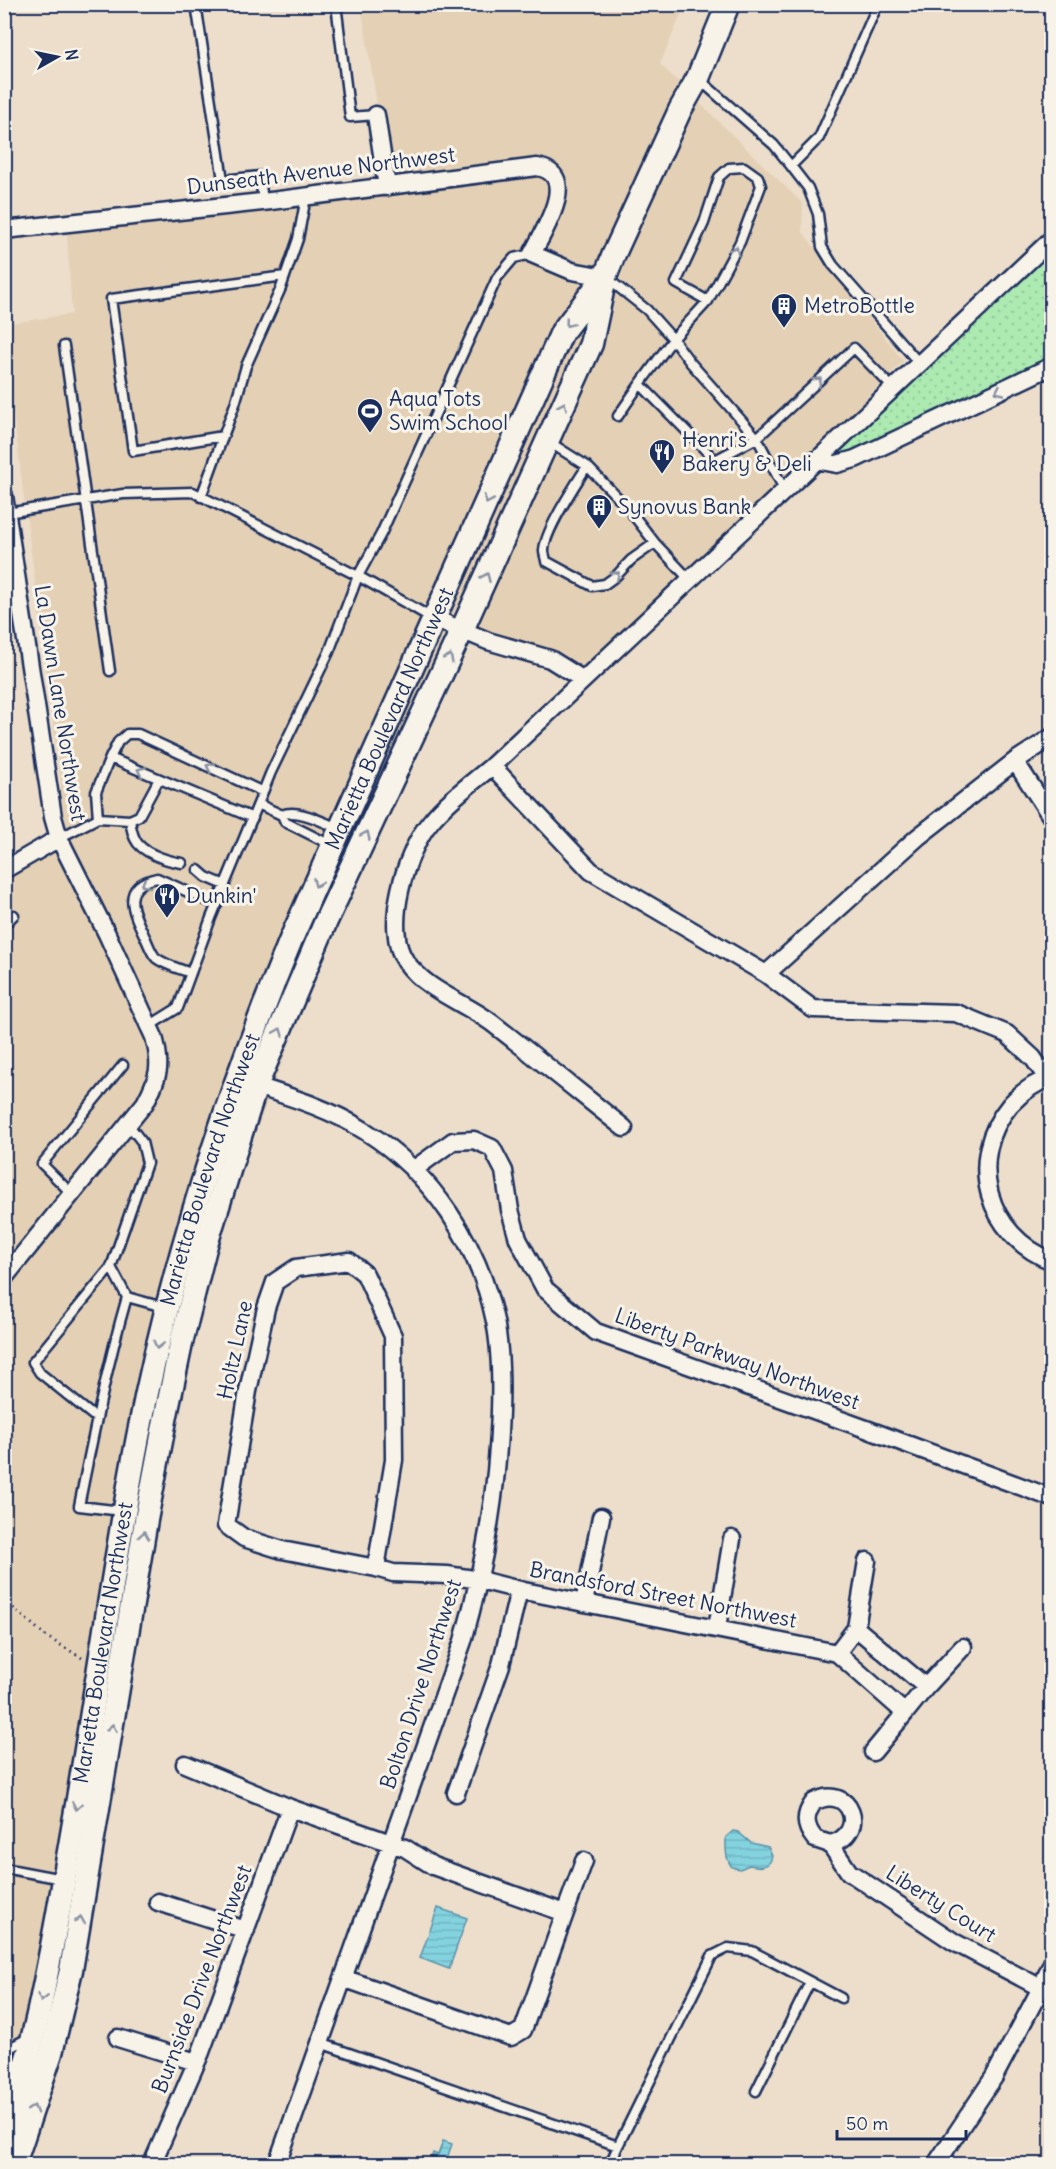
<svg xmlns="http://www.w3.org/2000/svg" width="1056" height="2169" font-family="Delius,sans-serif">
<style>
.built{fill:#e4d0b5}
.park{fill:url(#park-dots);stroke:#648c88;stroke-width:1.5}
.water{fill:url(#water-rules);stroke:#5991ab;stroke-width:1.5}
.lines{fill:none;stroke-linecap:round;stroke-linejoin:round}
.service-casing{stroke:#1b2f5e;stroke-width:13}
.minor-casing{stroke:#1b2f5e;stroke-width:21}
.secondary-casing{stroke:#1b2f5e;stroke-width:27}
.path{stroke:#1b2f5e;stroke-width:3;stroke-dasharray:1.5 4.5;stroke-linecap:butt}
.service{stroke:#f7f3e8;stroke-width:8}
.minor{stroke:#f7f3e8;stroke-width:16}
.secondary{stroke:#f7f3e8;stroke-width:22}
.oneway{stroke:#8991a3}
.labels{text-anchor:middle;stroke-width:6;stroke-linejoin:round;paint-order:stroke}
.street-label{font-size:21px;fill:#1b2f5e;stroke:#f7f3e8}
.poi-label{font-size:21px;fill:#1b2f5e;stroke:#f7f3e8;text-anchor:start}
</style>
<defs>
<pattern id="park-dots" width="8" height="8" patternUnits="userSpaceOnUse" patternTransform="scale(1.5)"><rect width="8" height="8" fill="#aceab1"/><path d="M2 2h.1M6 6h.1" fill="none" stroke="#93c99b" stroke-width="1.8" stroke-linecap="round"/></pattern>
<pattern id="water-rules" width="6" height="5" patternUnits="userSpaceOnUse" patternTransform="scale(1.5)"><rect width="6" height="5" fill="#83d3df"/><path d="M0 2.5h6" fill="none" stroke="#71b5c2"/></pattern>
</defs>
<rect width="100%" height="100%" fill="#ecdeca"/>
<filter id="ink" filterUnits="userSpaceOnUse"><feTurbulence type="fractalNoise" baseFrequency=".0167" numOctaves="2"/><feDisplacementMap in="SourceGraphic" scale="12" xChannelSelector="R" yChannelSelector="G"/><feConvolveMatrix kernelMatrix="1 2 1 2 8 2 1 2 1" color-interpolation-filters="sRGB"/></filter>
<g filter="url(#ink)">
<path class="built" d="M361 5H685L660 64 803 204 802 231 903 361 689 579 588 676 450 620 204 1267 100 1755 5 2105 4 867 53 831 61 785 5 349V324L72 314 66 218 389 178Z"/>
<path class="park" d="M1051 246V361L828 464Z"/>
<path class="water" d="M733 1831 738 1832 751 1843 768 1847 772 1856C770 1869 759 1867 749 1865L740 1869 732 1867C725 1859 726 1847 726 1837Z
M438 1908 467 1918 449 1969 420 1958Z
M443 2141 452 2144 445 2164H429L433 2153 438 2155Z"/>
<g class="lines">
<g class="service-casing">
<path id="service" d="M196 4 223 180 260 176 263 202
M336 4 350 117 376 115
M700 80 774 145 791 166 819 138 878 4
M791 166 808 188 818 214 822 247 833 265 919 363
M608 279 647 310 673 339 708 301 740 242 761 186 758 177 744 167 729 168 719 177 704 223 676 283 708 301
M64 346 110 671
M618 416 640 384
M223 436 133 451 111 299 285 276
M549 442 587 466 627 507 655 543 689 579
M587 466C576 484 543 533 544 552 544 553 546 560 546 561L592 586 605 584 616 576 631 560 655 543
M784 489 757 438 715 460 640 384 673 339 690 362 757 438 854 348 893 388
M201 497 235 404 246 366 281 288 298 239 306 197
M7 513 123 494 193 492 358 576 329 652 271 772 258 804 282 815 285 822 333 846
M432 618 358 576 381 534 497 278 514 258 532 254
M110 758 253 818
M282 815C298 808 322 822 338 828
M98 818 96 792 110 758 118 742 127 734H138L263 792
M130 820C131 826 132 833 135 839 141 853 168 861 182 863
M59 838 98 818 130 820 139 816 159 779
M198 870 206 877 225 885
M4 925 14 915
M191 973C180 969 165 965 156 958 151 953 148 943 145 937 133 912 119 886 157 878L217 905
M149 1026 178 1008 211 918 258 804
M72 1194 42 1164 123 1065
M127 1297 111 1267 147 1163 142 1142 128 1124
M96 1418 40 1373 33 1362 111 1267
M122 1511 79 1506C93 1436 107 1366 127 1297L167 1308
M4 1868 62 1879
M320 2043 618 2146 712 1956 728 1948 752 1951 841 1998
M4 2051 28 2038
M4 2069 14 2088
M756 2091 810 1982
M610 2164 618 2146"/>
</g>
<g class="minor-casing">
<path id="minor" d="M376 115 387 187
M4 230 271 201 537 167C581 174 543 232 532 254L572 271 605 277
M815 460 837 464 855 459 1052 366
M4 496 53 817 59 838 107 934 154 1037C162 1066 159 1077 145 1103L4 1278
M435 619 488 641 550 659 582 679
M1015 761 1052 818
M492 766 591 871 766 974 813 1009 956 1013 1007 1034 1033 1058 1047 1078
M4 870 59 838
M766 974 918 837 1015 761 1052 737
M1052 1077C1036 1082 1021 1093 1010 1105 965 1159 987 1236 1052 1261
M247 1083C287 1096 329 1108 365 1131 432 1173 479 1244 495 1321 501 1351 501 1382 500 1412 497 1494 485 1563 463 1641L277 2164
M624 1128C580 1093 536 1057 492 1023 464 1002 427 991 406 962 382 929 406 850 431 821 448 800 472 783 492 766L1052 239
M413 1170 453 1141 474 1140 492 1148 504 1171 510 1210 518 1239 545 1289 596 1332 869 1430 1052 1498
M376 1568 394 1460 393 1336 365 1274 349 1261 296 1268 275 1282 266 1308 248 1391 226 1525 244 1538 282 1550 376 1568 393 1573 447 1575 480 1580 524 1591 837 1653 905 1713 873 1752
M584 1603 601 1517
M717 1628 732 1539
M856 1628 867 1561
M837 1653 856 1628 926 1687
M905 1713 926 1687 963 1647
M185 1764 290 1808 405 1848 433 1866 565 1913 523 2030 511 2037 343 1978
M456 1793 501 1665 519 1590
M830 1844C870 1834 850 1782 814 1802 804 1815 804 1826 815 1839L830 1844 849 1872 954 1942 1041 1988
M158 1902 246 1930
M565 1913 584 1861
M118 2038 196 2062
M152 2164 201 2052 290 1808
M936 2164 994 2077 1041 1988 1052 1963"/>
</g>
<g class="secondary-casing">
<g id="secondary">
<path id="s1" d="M4 2126C15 2095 27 2064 34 2032 48 1974 58 1915 68 1857 93 1717 111 1576 138 1437 171 1265 225 1099 292 937L562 332 602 280"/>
<path d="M14 2164 51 2053 71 1970 146 1520 166 1415 182 1339 205 1248 231 1164 256 1086 326 921 462 630 591 344 605 277 614 254 680 110 698 78 728 4"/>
</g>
</g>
<path class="path" d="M4 1600 47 1637 82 1658"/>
<use href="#service" class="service"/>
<use href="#minor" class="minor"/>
<use href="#secondary" class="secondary"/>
</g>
<defs><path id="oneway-chevron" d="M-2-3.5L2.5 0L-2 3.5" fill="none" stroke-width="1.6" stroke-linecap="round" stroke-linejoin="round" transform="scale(1.5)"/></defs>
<g class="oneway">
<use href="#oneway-chevron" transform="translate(735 250) rotate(-63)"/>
<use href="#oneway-chevron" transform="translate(569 323) rotate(128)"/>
<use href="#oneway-chevron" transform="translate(818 381) rotate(-43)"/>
<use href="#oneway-chevron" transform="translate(999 391) rotate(155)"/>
<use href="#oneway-chevron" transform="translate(563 406) rotate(-66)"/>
<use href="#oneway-chevron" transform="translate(488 500) rotate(114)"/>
<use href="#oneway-chevron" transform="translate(616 575) rotate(-41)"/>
<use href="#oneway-chevron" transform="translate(486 577) rotate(-66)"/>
<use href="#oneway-chevron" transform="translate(449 658) rotate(-65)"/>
<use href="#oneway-chevron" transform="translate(210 767) rotate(-155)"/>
<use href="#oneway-chevron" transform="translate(141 771) rotate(-157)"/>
<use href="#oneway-chevron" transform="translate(366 835) rotate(-65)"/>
<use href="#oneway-chevron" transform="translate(317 883) rotate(114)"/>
<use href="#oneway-chevron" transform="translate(145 884) rotate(150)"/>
<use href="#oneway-chevron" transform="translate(279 1032) rotate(-68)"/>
<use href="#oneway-chevron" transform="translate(158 1345) rotate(104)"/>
<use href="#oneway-chevron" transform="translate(144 1535) rotate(-81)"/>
<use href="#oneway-chevron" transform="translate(112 1728) rotate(-81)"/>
<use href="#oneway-chevron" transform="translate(77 1806) rotate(100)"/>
<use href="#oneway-chevron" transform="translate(80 1920) rotate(-81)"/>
<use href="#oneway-chevron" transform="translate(42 1998) rotate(102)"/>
<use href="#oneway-chevron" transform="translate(33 2109) rotate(-73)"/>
</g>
</g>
<defs>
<g id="building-pin" transform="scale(1.35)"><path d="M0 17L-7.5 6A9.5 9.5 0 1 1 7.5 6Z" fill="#1b2f5e" stroke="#f7f3e8"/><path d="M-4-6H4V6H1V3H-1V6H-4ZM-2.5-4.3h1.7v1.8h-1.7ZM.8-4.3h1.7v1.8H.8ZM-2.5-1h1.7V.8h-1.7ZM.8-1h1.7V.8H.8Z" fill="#fff"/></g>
<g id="stadium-pin" transform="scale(1.35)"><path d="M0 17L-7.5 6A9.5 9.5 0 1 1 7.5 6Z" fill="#1b2f5e" stroke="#f7f3e8"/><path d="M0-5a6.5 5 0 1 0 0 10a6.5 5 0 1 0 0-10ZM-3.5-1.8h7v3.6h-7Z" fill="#fff"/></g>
<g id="restaurant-pin" transform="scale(1.35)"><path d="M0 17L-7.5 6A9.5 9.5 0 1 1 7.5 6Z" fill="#1b2f5e" stroke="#f7f3e8"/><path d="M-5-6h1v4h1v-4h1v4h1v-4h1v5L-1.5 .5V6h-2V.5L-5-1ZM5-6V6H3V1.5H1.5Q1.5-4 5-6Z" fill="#fff"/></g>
</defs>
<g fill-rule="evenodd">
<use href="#building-pin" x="784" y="306"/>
<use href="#stadium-pin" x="370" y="411"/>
<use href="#restaurant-pin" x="662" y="452"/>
<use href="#building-pin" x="599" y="507"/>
<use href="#restaurant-pin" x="167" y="896"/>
</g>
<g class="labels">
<g class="street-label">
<text transform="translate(321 171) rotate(-7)" y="7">Dunseath Avenue Northwest</text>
<text transform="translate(60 703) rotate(81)" y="7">La Dawn Lane Northwest</text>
<text dy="7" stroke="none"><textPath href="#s1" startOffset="1466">Marietta Boulevard Northwest</textPath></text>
<text dy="7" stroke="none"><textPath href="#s1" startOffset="980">Marietta Boulevard Northwest</textPath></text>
<text transform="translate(235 1350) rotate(-78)" y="7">Holtz Lane</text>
<text transform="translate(737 1359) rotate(20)" y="7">Liberty Parkway Northwest</text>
<text transform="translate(663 1595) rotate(11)" y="7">Brandsford Street Northwest</text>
<text dy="7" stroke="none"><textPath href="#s1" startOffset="494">Marietta Boulevard Northwest</textPath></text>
<text transform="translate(421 1684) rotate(-72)" y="7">Bolton Drive Northwest</text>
<text transform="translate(941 1904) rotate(32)" y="7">Liberty Court</text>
<text transform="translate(202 1979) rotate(-69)" y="7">Burnside Drive Northwest</text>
</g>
<g class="poi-label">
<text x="804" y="313">MetroBottle</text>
<text x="389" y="406">Aqua Tots<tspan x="389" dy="24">Swim School</tspan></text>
<text x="682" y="447">Henri's<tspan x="682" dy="24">Bakery &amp; Deli</tspan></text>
<text x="618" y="514">Synovus Bank</text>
<text x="186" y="903">Dunkin'</text>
</g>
</g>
<rect width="1056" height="2169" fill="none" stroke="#f7f3e8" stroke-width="24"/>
<rect x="12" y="12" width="1032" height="2145" fill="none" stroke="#1b2f5e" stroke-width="2" filter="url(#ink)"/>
<g transform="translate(57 57) rotate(81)" stroke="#f7f3e8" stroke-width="4.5" paint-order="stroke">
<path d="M0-4.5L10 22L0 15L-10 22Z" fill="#1b2f5e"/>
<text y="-9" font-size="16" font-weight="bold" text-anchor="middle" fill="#1b2f5e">N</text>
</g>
<path d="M837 2130v9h129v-9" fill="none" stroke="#1b2f5e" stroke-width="3"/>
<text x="846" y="2130" font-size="18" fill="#1b2f5e" stroke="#f7f3e8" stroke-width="4.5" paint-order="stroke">50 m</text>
</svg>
